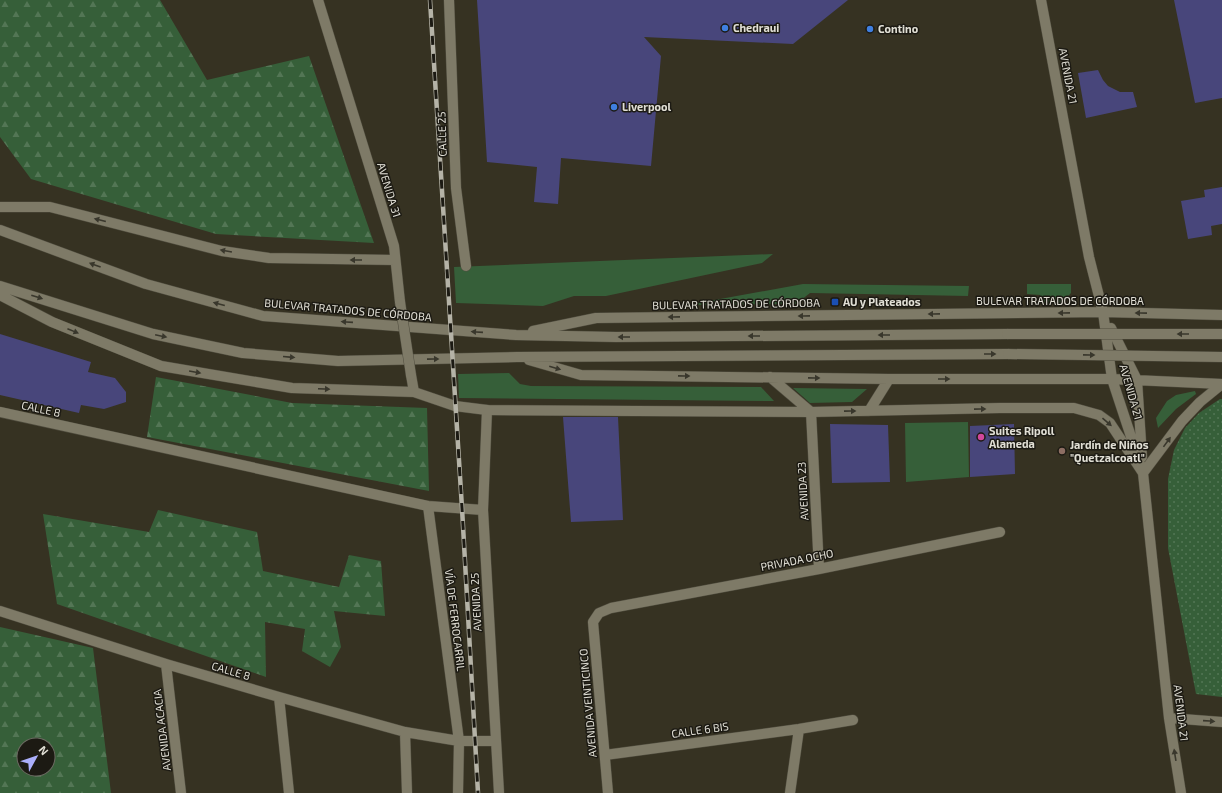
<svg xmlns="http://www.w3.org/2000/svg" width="1222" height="793" font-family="'Exo 2',sans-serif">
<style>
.green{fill:#365f39}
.forest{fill:url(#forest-firs);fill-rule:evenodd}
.park{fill:url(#park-dots)}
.building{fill:#48467b}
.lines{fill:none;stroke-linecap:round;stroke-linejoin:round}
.street-casing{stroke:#504d3f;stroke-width:11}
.secondary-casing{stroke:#504d3f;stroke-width:11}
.street{stroke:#7e7a67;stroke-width:10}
.secondary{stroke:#7e7a67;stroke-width:10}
.rail-casing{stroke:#b5b3a7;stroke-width:4.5}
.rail{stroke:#1c1a13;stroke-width:3;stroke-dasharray:9;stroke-linecap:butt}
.secondary-bridge-casing{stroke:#504d3f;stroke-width:11;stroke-linecap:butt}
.secondary-bridge{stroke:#7e7a67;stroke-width:10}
.oneway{fill:#39372c}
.shop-dot{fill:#3f7fe0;stroke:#1c1a13;stroke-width:1.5}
.transit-dot{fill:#1a4fb4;stroke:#1c1a13;stroke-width:1.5}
.hotel-dot{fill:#d1479c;stroke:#1c1a13;stroke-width:1.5}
.education-dot{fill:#8d6e63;stroke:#1c1a13;stroke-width:1.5}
.labels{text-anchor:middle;stroke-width:3;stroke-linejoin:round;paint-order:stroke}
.poi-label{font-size:11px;font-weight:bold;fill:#e1dfd5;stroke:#1c1a13;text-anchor:start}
.street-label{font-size:11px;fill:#e1dfd5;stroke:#1c1a13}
</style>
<defs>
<pattern id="forest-firs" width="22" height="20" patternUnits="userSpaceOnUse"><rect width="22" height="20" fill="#365f39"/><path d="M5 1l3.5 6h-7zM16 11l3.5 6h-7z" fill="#537655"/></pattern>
<pattern id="park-dots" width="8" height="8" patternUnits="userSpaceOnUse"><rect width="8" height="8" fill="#365f39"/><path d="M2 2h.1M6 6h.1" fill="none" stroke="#537655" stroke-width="1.8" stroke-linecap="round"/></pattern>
</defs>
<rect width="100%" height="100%" fill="#363222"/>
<path class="green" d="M773 254 762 263 606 296H574L543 306 456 303 454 267Z
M803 284 969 286 968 296 810 293 796 304 687 305Z
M1027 284H1071V293L1062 303H1041L1040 295 1027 294Z
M509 373 520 384 531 386 761 387 774 401 459 398 458 374Z
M793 388 867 389 852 402 810 403Z
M1195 391 1196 394 1176 409 1158 428 1156 418 1167 401 1176 395Z
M968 422 969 477 906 482 905 423Z"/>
<path class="forest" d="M0 0H160L207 80 309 56 374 243 216 234 31 179 0 137Z
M156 377 292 403 427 408 429 491 147 437Z
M158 510 257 532 263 571 339 587 349 555 381 561 385 616 334 611 341 647 330 667 302 651 305 629 265 622 266 677 57 604 43 514 149 532Z
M0 627 93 648 111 793H0ZM24 745H48V769H24Z"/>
<path class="park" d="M1220 399H1222V697L1196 694 1168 548V479L1174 450 1185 428 1199 413Z"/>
<path class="building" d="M477 0H848L793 44 644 37 661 56 651 166 561 158 558 204 534 202 537 167 487 162Z
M1174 0H1222V98L1195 103Z
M1098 70 1103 80 1108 86 1120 92H1133L1137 107 1086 118 1078 73Z
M1222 187V224L1211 226 1212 235 1188 239 1181 201 1205 197 1204 190Z
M0 334 91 362 88 372 115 378 126 392V402L104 409 81 405 79 413 0 395Z
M563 417H618L623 520 571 522Z
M830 424 888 425 890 482 832 483Z
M1014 424 1015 474 970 477V426Z"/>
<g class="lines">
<g class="street-casing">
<path id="street" d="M449 0 456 188 466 266
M487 410 483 510 499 793
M0 412 428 506 483 510
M811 412 819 569
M428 506 459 741 458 793
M0 611 166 664 279 697 405 732 459 741H496
M166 664 181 793
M279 697 289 793
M405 732 407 793
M605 755 799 729 853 720
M608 793 593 622 599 613 611 608 819 569 1000 532
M790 793 799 729"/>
</g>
<g class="secondary-casing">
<path id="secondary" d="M318 0 394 246 400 302
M1041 0 1089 257 1103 312 1112 379 1143 473 1169 718 1181 793
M0 207H50L222 251 269 258 395 260
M0 230 146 284 263 316 516 335 616 337 1007 334
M0 286 153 334 243 353 338 361 517 357 1008 354
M0 295 52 322 161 366 292 388 414 392 455 406 487 410 811 412 1000 408H1074L1099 415 1110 423 1143 473
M1111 328 1137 380 1142 457
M533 331 596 318 1103 312 1222 315
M529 360 581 375 889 379H1112L1222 384
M411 375 414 392
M770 377 811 412
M869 411 889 379
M1143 473 1182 421 1200 402 1222 384
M1169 718 1222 722"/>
</g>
<use href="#street" class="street"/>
<use href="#secondary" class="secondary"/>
<g class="rail-casing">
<path id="rail" d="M430 0 462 508 478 793"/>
</g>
<use href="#rail" class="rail"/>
<g class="secondary-bridge-casing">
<path id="secondary-bridge" d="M400 302 411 375
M1007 334H1222
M1008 354 1222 357"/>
</g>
<use href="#secondary-bridge" class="secondary-bridge"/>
</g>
<defs><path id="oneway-solid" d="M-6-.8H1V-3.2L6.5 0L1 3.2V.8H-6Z"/></defs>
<g class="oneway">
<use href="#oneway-solid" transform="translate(100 220) rotate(-166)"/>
<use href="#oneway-solid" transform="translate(226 251) rotate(-170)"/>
<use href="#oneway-solid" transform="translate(356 260) rotate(-180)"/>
<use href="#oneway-solid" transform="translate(95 265) rotate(-160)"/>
<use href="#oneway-solid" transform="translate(37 297) rotate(18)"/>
<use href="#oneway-solid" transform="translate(219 304) rotate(-165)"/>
<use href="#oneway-solid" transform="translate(1064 313) rotate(179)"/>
<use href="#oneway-solid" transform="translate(1141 313) rotate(-179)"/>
<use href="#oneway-solid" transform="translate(934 314) rotate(179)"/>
<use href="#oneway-solid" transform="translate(804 316) rotate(179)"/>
<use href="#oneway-solid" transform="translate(674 317) rotate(179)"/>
<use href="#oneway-solid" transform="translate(347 322) rotate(-176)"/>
<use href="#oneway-solid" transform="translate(73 331) rotate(22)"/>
<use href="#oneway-solid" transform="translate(477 332) rotate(-176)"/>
<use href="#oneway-solid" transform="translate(1183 334) rotate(-180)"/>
<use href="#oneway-solid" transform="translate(884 335) rotate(180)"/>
<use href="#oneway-solid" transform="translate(161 336) rotate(12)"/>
<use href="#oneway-solid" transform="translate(754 336) rotate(180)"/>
<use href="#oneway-solid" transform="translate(624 337) rotate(180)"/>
<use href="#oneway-solid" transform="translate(990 354)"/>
<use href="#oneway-solid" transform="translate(1089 355) rotate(1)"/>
<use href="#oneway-solid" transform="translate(289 357) rotate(5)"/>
<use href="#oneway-solid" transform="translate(433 359) rotate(-1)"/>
<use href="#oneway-solid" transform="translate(555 368) rotate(16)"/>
<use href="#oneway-solid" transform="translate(195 372) rotate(10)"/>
<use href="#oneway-solid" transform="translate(684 376) rotate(1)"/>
<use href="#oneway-solid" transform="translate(814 378) rotate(1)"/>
<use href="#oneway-solid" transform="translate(944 379)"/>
<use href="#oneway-solid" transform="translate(324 389) rotate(2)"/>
<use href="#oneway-solid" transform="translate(980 409) rotate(-1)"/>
<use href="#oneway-solid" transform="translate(850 411) rotate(-1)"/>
<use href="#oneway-solid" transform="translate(1107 422) rotate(41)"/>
<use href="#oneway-solid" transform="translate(1167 442) rotate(-54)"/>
<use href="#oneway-solid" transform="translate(1209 721) rotate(4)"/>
<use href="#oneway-solid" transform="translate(1175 755) rotate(-99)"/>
</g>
<g class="shop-dot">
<circle cx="725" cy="28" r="4"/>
<circle cx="870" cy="29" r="4"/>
<circle cx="614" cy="107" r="4"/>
</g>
<rect class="transit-dot" x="831" y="298" width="8" height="8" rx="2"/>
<circle class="hotel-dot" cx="981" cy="437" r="4"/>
<circle class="education-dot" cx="1062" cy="451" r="4"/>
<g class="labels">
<g class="poi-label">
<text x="733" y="32">Chedraui</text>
<text x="878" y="33">Contino</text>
<text x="622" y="111">Liverpool</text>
<text x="843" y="306">AU y Plateados</text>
<text x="989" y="435">Suites Ripoll<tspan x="989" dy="13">Alameda</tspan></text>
<text x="1070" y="449">Jardín de Niños<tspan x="1070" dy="13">"Quetzalcoatl"</tspan></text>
</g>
<g class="street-label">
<text transform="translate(1068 76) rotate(79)" y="4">AVENIDA 21</text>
<text transform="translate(442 134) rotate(-92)" y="4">CALLE 25</text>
<text transform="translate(389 190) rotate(73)" y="4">AVENIDA 31</text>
<text x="1060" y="305">BULEVAR TRATADOS DE CÓRDOBA</text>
<text transform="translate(736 304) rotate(-1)" y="4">BULEVAR TRATADOS DE CÓRDOBA</text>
<text transform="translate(348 310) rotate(5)" y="4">BULEVAR TRATADOS DE CÓRDOBA</text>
<text transform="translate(1131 392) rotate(74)" y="4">AVENIDA 21</text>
<text transform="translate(41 409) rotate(12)" y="4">CALLE 8</text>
<text transform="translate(803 491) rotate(-93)" y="4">AVENIDA 23</text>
<text transform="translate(797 560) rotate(-11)" y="4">PRIVADA OCHO</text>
<text transform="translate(476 602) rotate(-93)" y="4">AVENIDA 25</text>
<text transform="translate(455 620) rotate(83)" y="4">VÍA DE FERROCARRIL</text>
<text transform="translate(231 671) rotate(16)" y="4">CALLE 8</text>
<text transform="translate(588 703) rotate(-95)" y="4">AVENIDA VEINTICINCO</text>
<text transform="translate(1181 713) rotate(83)" y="4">AVENIDA 21</text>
<text transform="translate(162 730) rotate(-97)" y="4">AVENIDA ACACIA</text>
<text transform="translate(700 730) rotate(-8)" y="4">CALLE 6 BIS</text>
</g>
</g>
<g transform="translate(36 757) rotate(50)"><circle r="19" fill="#1c1a13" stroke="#6b6961"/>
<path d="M0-3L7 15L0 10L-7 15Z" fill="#abaffb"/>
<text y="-6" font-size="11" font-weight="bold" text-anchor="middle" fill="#e1dfd5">N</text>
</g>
</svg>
